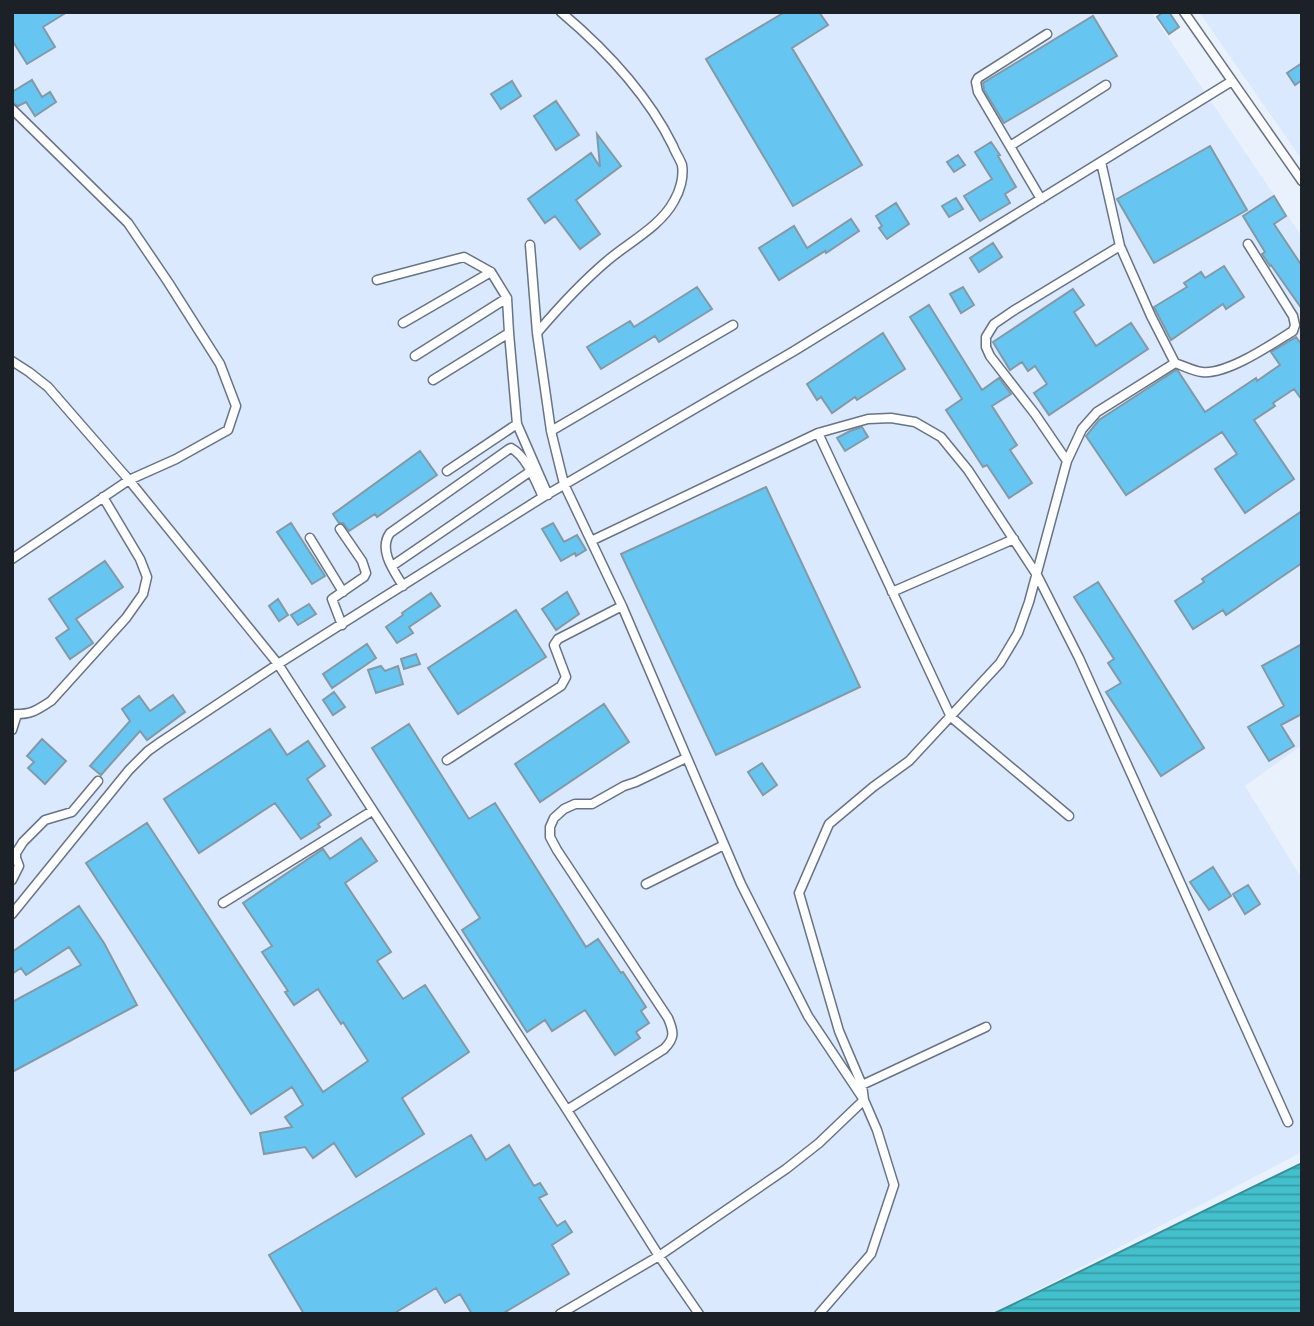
<svg xmlns="http://www.w3.org/2000/svg" width="1314" height="1326" font-family="Cabin,sans-serif">
<style>
.built{fill:#dae9fe}
.water{fill:url(#water-rules);stroke:#37909b;stroke-width:2}
.building{fill:#67c5f1;stroke:#839aa6;stroke-width:2}
.lines{fill:none;stroke-linecap:round;stroke-linejoin:round}
.lane-casing{stroke:#687486;stroke-width:11}
.lane{stroke:#fff;stroke-width:8}
</style>
<defs>
<pattern id="water-rules" width="6" height="5" patternUnits="userSpaceOnUse" patternTransform="scale(1.75)"><rect width="6" height="5" fill="#43c0cc"/><path d="M0 2.5h6" fill="none" stroke="#379ca6"/></pattern>
</defs>
<rect width="100%" height="100%" fill="#e9f1fd"/>
<path class="built" d="M12 12H1151L1302 237V745L1245 786 1302 879V1152L991 1314H12Z
M1199 12H1302V160Z"/>
<path class="water" d="M1302 1163V1314H993Z"/>
<path class="building" d="M12 12H67L43 27 55 47 27 64 12 40Z
M785 12H819L828 25 792 48 862 165 793 206 706 59Z
M1163 12H1169L1179 27 1169 34 1157 17Z
M1093 16 1117 56 1004 123 984 90 983 83Z
M1302 63V80L1295 85 1287 73Z
M32 80 42 97 50 92 56 102 35 116 26 102 18 106 12 102V92Z
M512 81 521 96 501 109 491 94Z
M556 101 579 135 556 150 534 116Z
M597 134 621 166 576 200 600 234 580 249 555 216 545 223 528 199 591 153 600 167Z
M991 142 1000 155 998 156 1016 187 1005 194 1010 203 980 221 964 196 992 179 975 152Z
M1210 146 1247 210 1154 263 1117 199Z
M958 155 965 165 954 172 947 162Z
M1274 196 1286 216 1274 224 1302 266V309L1271 265 1270 266 1262 254 1265 252 1243 216Z
M956 198 963 209 949 217 942 206Z
M896 203 909 224 887 239 879 228 882 226 876 216Z
M851 219 859 231 826 253 825 251 779 280 759 248 794 226 807 248Z
M993 243 1002 257 979 272 970 258Z
M1224 266 1244 297 1226 309 1223 304 1171 340 1154 307 1187 287 1184 283 1201 272 1205 278Z
M697 287 712 309 659 342 655 336 601 369 587 347 630 321 634 327Z
M963 287 974 305 961 313 950 294Z
M1073 289 1084 305 1074 312 1096 346 1131 323 1148 349 1049 415 1034 393 1047 384 1035 366 1028 371 1022 362 1010 370 993 342Z
M929 305 982 390 999 378 1011 394 992 406 1017 445 1010 450 1032 483 1009 498 987 465 983 467 946 410 962 399 910 317Z
M883 333 905 369 857 400 855 397 832 413 821 397 817 400 807 384Z
M1296 337 1302 345V400L1294 389 1273 403 1275 406 1254 420 1294 479 1245 513 1215 469 1237 454 1222 432 1126 495 1086 436 1099 420 1176 370 1178 371 1205 412 1256 378 1257 381 1280 365 1271 352Z
M862 427 868 437 845 451 837 438 850 431Z
M420 451 437 475 377 517 375 514 349 531 343 523H339L333 514Z
M766 487 860 687 716 755 621 554Z
M1302 511V563L1226 615 1223 610 1193 629 1175 601 1204 582 1202 579Z
M291 523 325 576 312 584 277 532Z
M553 523 564 542 577 535 586 550 576 556 575 553 561 561 542 529Z
M105 561 123 587 76 619 93 643 70 659 56 638 69 629 49 599Z
M1098 582 1204 748 1161 776 1106 692 1121 683 1108 663 1114 659 1074 597Z
M567 592 579 614 556 630 542 609Z
M431 593 440 606 409 627 413 633 397 643 386 627 403 615 402 613Z
M278 599 288 615 279 621 269 606Z
M309 604 316 614 298 625 291 615Z
M516 610 546 657 458 714 428 668Z
M367 644 376 658 332 688 323 674Z
M1302 644V714L1281 725 1294 746 1269 761 1248 727 1284 706 1262 666Z
M416 654 420 664 404 669 401 659Z
M381 666 385 671 398 666 403 684 376 693 368 670Z
M334 692 345 707 333 715 323 700Z
M173 695 185 712 147 740 140 731 101 775 90 766 130 721 122 709 139 696 150 711Z
M604 704 629 742 540 802 515 764Z
M409 724 469 819 495 803 586 947 598 939 621 973 623 972 646 1007 641 1011 649 1023 636 1032 640 1038 615 1055 585 1010 552 1031 545 1020 527 1032 462 930 480 918 372 748Z
M270 729 287 755 308 741 325 766 307 779 331 815 318 824 320 827 301 839 275 803 199 853 164 799Z
M42 739 66 761 45 784 28 768 34 762 27 756Z
M762 763 777 785 763 795 748 772Z
M147 823 323 1092 368 1061 343 1022 341 1024 318 989 294 1005 285 992 288 991 262 952 272 946 243 903 323 849 330 859 361 838 377 861 345 883 391 952 377 961 403 999 425 985 469 1052 402 1098 424 1134 356 1177 334 1143 313 1158 305 1147 264 1154 260 1133 292 1127 285 1117 303 1105 292 1087 251 1114 86 863Z
M1213 867 1231 896 1209 910 1190 882Z
M1248 885 1260 904 1245 914 1233 894Z
M79 906 104 943 137 1005 12 1072V1002L81 965 69 947 26 975 21 968 12 974V952Z
M471 1135 486 1160 509 1145 534 1186 540 1183 547 1194 539 1198 557 1226 565 1221 572 1232 552 1245 569 1274 502 1314H472L460 1294 445 1303 436 1288 393 1314H304L269 1255Z"/>
<g class="lines">
<g class="lane-casing">
<path id="lane" d="M1184 12 1302 181
M12 109 128 223 168 282 220 364 236 406 228 430 176 459 129 480 12 559
M1010 146 1106 85
M1101 162 1120 246 1151 316 1175 363
M1041 199 978 92 976 82 978 78 1047 34
M530 245 537 333 551 431 564 484 622 606 741 884 808 1016 864 1100 877 1130 894 1185 871 1254 819 1314
M377 280 464 257 491 272 507 298 509 333 517 424 548 495
M403 323 491 272
M537 333C559 307 581 283 607 261 629 242 660 227 674 201 680 191 684 177 682 165 680 159 675 152 673 146 647 93 606 50 561 12
M415 356 507 298
M12 361 29 372 48 387 129 480 278 664 567 1110 659 1256 699 1314
M433 380 509 333
M551 431 733 325
M818 433 868 419 891 418 915 422 941 437 968 470 1037 575 1079 658 1288 1122
M1067 461 1035 414 990 356 986 347V337L994 324 1013 311 1120 246
M447 471 517 424
M340 529 362 561 366 573 364 577 332 599 342 625
M310 538 343 592
M591 541 818 433 951 717 1069 816
M392 566 531 471
M403 586C394 571 378 550 390 533L509 449 511 448C527 457 535 480 543 497
M892 592 1014 539
M12 714C30 715 36 711 51 701L126 618 143 594 147 577 140 559 103 497
M12 730 17 714
M447 760 561 686 566 677 554 645 558 639 622 606
M12 880 19 866 16 858V853L23 842 45 820 72 812 98 781
M646 884 724 845
M223 903 372 811
M12 914 129 770 148 751 162 741 278 664 543 497 794 351 1232 81
M862 1085 986 1027
M567 1110 664 1049C675 1038 674 1032 668 1018L557 850 550 837V827L554 818 564 809 575 804H592L624 786 636 782 686 758
M560 1314 659 1256 786 1169 819 1143 864 1100 862 1085 839 1031 799 893 829 824 873 787 909 761 1000 663 1018 633 1029 602 1067 461 1082 429 1097 412 1175 363C1184 366 1193 371 1202 372 1227 375 1272 344 1293 331L1295 325 1293 316 1248 244"/>
</g>
<use href="#lane" class="lane"/>
</g>
<rect width="1314" height="1326" fill="none" stroke="#1c2128" stroke-width="28"/>
</svg>
